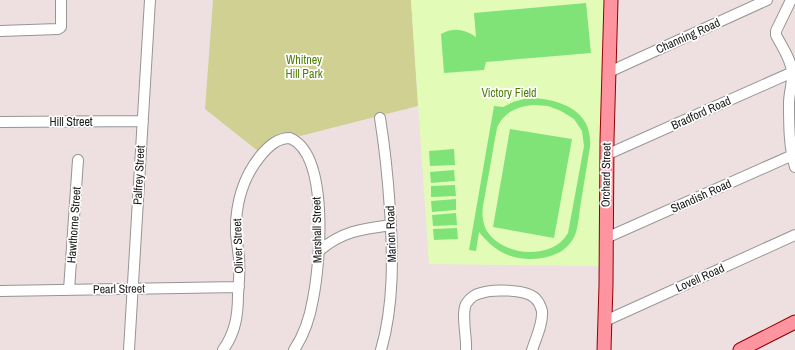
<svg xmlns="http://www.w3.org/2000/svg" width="795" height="350" font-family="'Archivo Narrow',sans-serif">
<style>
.forest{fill:#cfd092}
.park{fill:#e2fcb8}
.pitch{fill:#80e378;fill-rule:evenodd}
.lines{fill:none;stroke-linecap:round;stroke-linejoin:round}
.minor-casing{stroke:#959595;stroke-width:12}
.major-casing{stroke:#930003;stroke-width:15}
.minor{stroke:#fff;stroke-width:10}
.major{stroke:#ff94a1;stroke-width:13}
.labels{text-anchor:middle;stroke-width:3.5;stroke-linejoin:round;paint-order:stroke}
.street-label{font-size:12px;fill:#1b1b1b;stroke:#fff}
.park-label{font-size:12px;fill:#4e7e05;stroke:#fff}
</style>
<rect width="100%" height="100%" fill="#eee0e0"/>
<path class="forest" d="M213 0H411L418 106 300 136C282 126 270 138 258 151L205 109Z"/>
<path class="park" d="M411 0H604L601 98 599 266 429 264Z"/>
<path class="pitch" d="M586 3 591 53 486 62 484 70 444 73 441 34C453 27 465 29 476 37L474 13Z
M536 98C565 101 593 113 590 147 587 165 584 183 581 202 579 212 579 225 575 235 567 254 547 259 528 259 506 258 493 249 479 232L476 251 469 250 494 106 503 107 513 102 524 99ZM533 105 548 106 561 111 574 119 582 131 584 146 568 233C560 247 545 252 529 252 510 252 485 240 483 219 481 209 485 198 486 189 490 169 493 148 497 128 504 112 516 107 533 105Z
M510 129 572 139 554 238 493 227Z
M454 149 455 165 430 166 429 151Z
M454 170 455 181 431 183 430 172Z
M455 185 456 196 431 197V186Z
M456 199V210L432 212 431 201Z
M456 213 457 225 433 226 432 215Z
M457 228 458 239 434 240 433 229Z"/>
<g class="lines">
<g class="minor-casing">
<path id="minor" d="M791 0 776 31V35C782 47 791 59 792 72 793 82 789 93 789 103 789 124 789 147 795 167
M0 31 58 29 61 27V0
M609 72 767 0
M380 118C385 149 388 179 390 210 393 256 394 305 381 350
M0 122 143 121
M606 155 795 71
M606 238 795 154
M320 250C343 231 362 229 391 225
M69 290 78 160
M0 291 239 287
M605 321 795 235
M129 350 150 0
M223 350C235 333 238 316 238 295 239 283 240 270 239 258 238 250 237 242 236 234 235 205 243 176 262 154 270 145 278 138 290 138 330 155 320 264 313 299 310 317 304 335 294 350
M466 350C467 337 461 315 466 304 469 299 475 294 481 293 492 289 525 289 535 298 538 301 541 307 542 311 543 324 536 338 532 350"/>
</g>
<g class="major-casing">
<path id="major" d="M604 350 606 285 607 140 611 0
M740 350 795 322"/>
</g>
<use href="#minor" class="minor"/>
<use href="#major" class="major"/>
</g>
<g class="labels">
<g class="street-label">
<text transform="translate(688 36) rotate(-24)" y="4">Channing Road</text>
<text transform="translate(701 113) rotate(-24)" y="4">Bradford Road</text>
<text x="71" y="126">Hill Street</text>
<text transform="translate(139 175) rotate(-87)" y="4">Palfrey Street</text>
<text transform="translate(606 175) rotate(-89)" y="4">Orchard Street</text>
<text transform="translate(701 196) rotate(-24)" y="4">Standish Road</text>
<text transform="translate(74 225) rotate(-86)" y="4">Hawthorne Street</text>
<text transform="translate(317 230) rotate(-91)" y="4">Marshall Street</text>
<text transform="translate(391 234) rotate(-92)" y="4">Marion Road</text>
<text transform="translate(238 246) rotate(-92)" y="4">Oliver Street</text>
<text transform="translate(700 278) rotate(-24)" y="4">Lovell Road</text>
<text transform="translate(119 289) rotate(-1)" y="4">Pearl Street</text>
</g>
<g class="park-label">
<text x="304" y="64">Whitney<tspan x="304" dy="14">Hill Park</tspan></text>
<text x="509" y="97">Victory Field</text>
</g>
</g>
</svg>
